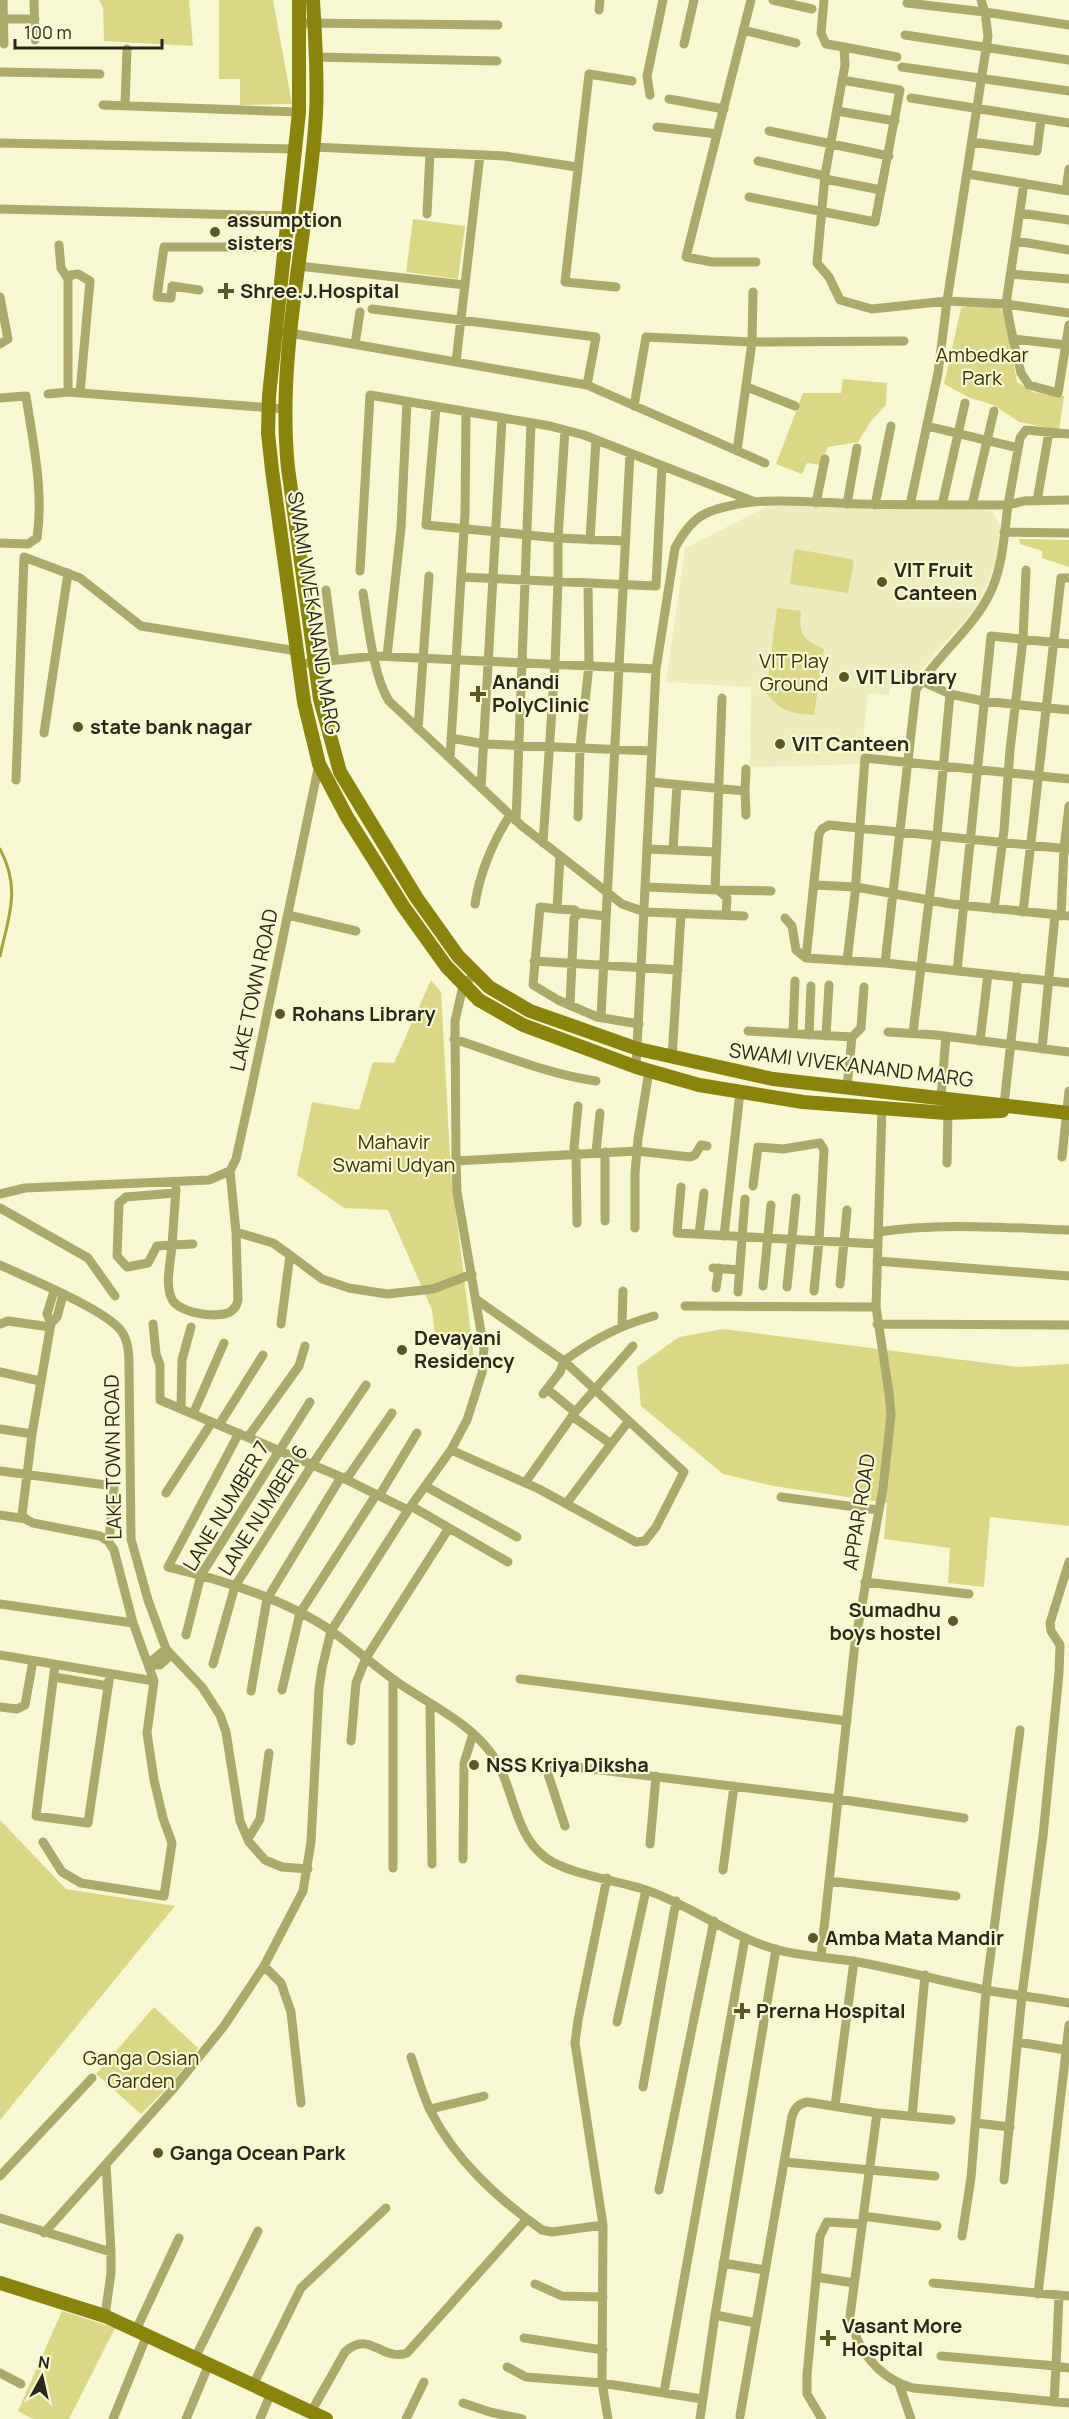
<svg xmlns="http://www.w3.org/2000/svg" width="1069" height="2419" font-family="Manrope,sans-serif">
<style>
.built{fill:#ececbf}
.green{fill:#dad886}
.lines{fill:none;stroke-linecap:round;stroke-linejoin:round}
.stream{stroke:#a6a23b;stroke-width:3}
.street{stroke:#aba96b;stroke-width:9}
.secondary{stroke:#88840d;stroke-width:14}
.poi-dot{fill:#5a5825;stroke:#f7f7d2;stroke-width:2}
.labels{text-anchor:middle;stroke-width:4.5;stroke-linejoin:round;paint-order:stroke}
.poi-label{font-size:20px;font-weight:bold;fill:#29291b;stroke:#f7f7d2;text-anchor:start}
.park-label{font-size:20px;fill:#373509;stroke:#f7f7d2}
.street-label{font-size:20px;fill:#29291b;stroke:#f7f7d2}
</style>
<rect width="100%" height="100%" fill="#f7f7d2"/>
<path class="built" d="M768 506 992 511 1001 527 995 566 974 610 912 680 892 677 889 695 868 693 860 764 750 767 751 687 666 682 685 548Z"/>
<path class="green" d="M99 0H189L193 46 104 41 103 7Z
M219 0H273L292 104 240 105V79H219Z
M413 219 465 226 458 279 406 272Z
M977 304 1000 308 1004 313 1017 382 1033 392 1064 396 1059 430 1019 422 994 405 970 398 944 384 961 308Z
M843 379 887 383 886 405 871 421 858 442 828 447 820 465 807 463 802 474 776 464 803 393H841Z
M1019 539 1069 540V567L1042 558V551L1020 544Z
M796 549 851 559 854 561 848 593 790 584 794 551Z
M777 608 801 611C799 635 802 639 824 649L814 715C790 713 782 712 766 693Z
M431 980 441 992 451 1173 474 1358 435 1334 432 1310 388 1210 344 1208 297 1175 312 1102 359 1110 373 1062 394 1063Z
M723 1329 1018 1367 1069 1364V1526L990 1517 984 1587 948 1583 950 1548 884 1539 887 1503 774 1486 723 1474 641 1406 637 1367 679 1337Z
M0 1820 66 1889 175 1906 0 2120Z
M154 2007 198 2048 172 2083 141 2114 96 2074Z
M62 2311 115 2328 69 2419H33L18 2411Z"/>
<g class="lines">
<path class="stream" d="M0 849C21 889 9 915 0 956"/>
<path class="street" d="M3 0 4 44
M34 0 35 40
M751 0 686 257 712 262H756
M773 0 812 9
M824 0 821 33 826 44 844 47 845 65 825 175 817 263 829 277 840 300 872 309 947 301 1006 304 1069 313
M907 3 985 12 1069 25
M599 10 600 0
M0 19H35
M300 23 498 25
M743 30 796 43
M905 35 1069 60
M684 44 694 0
M844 47 897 57
M315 57 497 61
M902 67 1069 91
M0 72 100 74
M650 95 647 76 663 0
M911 98 1069 123
M669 99 724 109
M103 105 299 112
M125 106 127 49
M837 111 895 121
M657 127 717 134
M769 131 889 156
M972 142 1037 151 1041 119
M0 143 296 149
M313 147 505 156 577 167
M758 161 825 176
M968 174 1069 191
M825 179 881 190
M1024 183 1006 304 1013 339 1066 345
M1066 190 1069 169
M749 197 875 222 900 90 842 80
M0 209 288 216
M1020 213 1069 220
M427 214 430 153
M1016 241 1069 250
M59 245 61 268 68 279
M299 266 465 285
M1011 274 1069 279
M616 287 565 282 589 74 632 81
M199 290 172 286 171 298 157 297 164 247H285
M0 297 8 339 0 344
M372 309 596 337 587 385
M284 332 587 385 765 463
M1013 339 1021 373 1029 385 1058 393 1069 325
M355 344 360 312
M456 362 480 155
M747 387 795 406
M68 392V279L71 275 78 274 90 281 80 393
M48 394 68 392 285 409
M0 398 26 396C33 443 44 491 37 538L28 544 0 543
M634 406 646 337 752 342 753 292
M436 407 426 525 558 538 625 541
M927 426 1018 448
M1069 434 1026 430 1020 438 1008 505 1024 501 1069 500
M737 451 752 342 904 341
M1037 501 1049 432
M816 503 825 459
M847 504 857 448
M875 505 891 426
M910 505 938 373 947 301 988 36 985 12 981 0
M942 505 965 403
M972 505 994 411
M1004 532 1069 533
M590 540 596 440
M360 571 370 395 550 426 584 435 755 502
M461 577 656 586 662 466
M326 590 335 660
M363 593C368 622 373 676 389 701L522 826 622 904 645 912 744 916
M387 656 401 528 407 402
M299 664 375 656 656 669
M921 681 950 694 983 701 1069 710
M418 729 429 576
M44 733 68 573
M451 738 484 744 652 751
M450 758 465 514 466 413
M16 780 24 557 80 578 141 626 297 651
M651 782 745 791 746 815
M481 788 502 419
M745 791 746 769
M578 817 580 748 589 665 588 583
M516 821 531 423
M543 843 555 664 558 581V538L565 430
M648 849 716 852
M673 850 677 785
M560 856 557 909 540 907 533 985 558 1000 597 1017 639 1024
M814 885 856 887 951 904 1069 916
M646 887 718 890 727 898 726 915
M715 890 722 698
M718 890 771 891
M475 904C480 872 493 842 510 815
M557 909 575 910
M994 909 1004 830 1010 750 1023 639 1026 570
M1023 912 1061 578H1069
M288 915 356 931
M1061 916 1064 848 1069 806
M785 918 792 926 796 950 806 958 885 963
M806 958 819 834 822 829 829 825 1069 849
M534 961 678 970
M847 961 855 894 865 758 1069 779
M957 971 991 636 1069 644
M570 1005 574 918 579 913 606 916
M601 1017 630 453
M748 1031 852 1037 847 1087
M888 1032 936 1035 1069 1052
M793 1033 795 981
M913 1033 937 835 950 694
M809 1035 811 986
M826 1036 829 985
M852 1037 861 1028 864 987
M454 1039C501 1054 547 1074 596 1081
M980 1041 988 974
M1042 1049 1055 915
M672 1058 681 914
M636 1067 656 669 675 548C683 533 693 518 709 512 755 494 812 503 860 504 909 505 959 505 1008 505 1004 535 1003 568 989 595 973 628 936 657 916 690L885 963 1069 983
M941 1097 946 1036
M1004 1105 1018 977
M596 1152 600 1113
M1062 1157 1069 1091
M456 1161 637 1151 690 1157 695 1155 701 1145 707 1146
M947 1163 948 1113
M753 1186 758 1147 783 1149 820 1143 824 1150 819 1241 814 1291
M681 1187 677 1233 878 1244
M176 1189 172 1245 193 1244
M175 1193 126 1197 119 1203 117 1256 127 1267 148 1263 157 1246 172 1245C171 1261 165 1282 171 1297 176 1313 217 1319 230 1312 235 1309 237 1305 238 1300L236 1232 230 1171
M0 1194 25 1188 209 1180 230 1171 236 1159 251 1091 319 764
M0 1208 88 1258 115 1296
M605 1221V1152
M577 1223 576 1153 574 1148 578 1106
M635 1228V1173L638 1139 649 1071
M236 1232 273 1243 290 1255 281 1324
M878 1232C941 1222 1006 1228 1069 1230
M699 1234 704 1193
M724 1236 740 1092
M290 1255 322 1279 349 1288 387 1294 433 1289 472 1274
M877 1261 1069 1276
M0 1265C28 1278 107 1310 122 1332 129 1343 129 1356 129 1368L131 1539 148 1600 166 1649 202 1687 220 1715 226 1732 240 1821 249 1842 265 1860 282 1867 308 1869
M713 1268 739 1270
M840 1284 847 1210
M763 1286 771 1205
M787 1287 796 1198
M716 1288 719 1268
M738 1292 745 1199
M477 1300 564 1361C592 1340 620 1325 654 1316
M685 1306 876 1307
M51 1323 47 1314 54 1291
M0 1324 8 1321 50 1327
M153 1324 156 1354 160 1365V1400L341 1477 408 1510
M877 1324 1069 1325
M622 1326 623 1291
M0 1372 40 1381
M547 1389 575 1412 633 1346
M181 1409 182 1360 191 1327
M193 1414 224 1343
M572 1416 611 1444 628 1422
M219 1425 263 1355
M0 1429 32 1434
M239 1433 168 1567C223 1580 286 1599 333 1632 356 1649 376 1668 400 1684 431 1705 468 1722 491 1753 515 1785 512 1833 546 1858 568 1874 619 1881 646 1890 691 1905 729 1936 775 1949 801 1957 831 1957 858 1962 901 1970 943 1981 986 1990 1013 1995 1041 1998 1069 2003
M248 1437 299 1366 305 1346
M451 1450 539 1489 636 1542 645 1541 656 1527 684 1472 564 1361 560 1372 543 1394
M0 1471 114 1486 109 1542
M344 1479 350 1474 392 1413
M525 1483 575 1412
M425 1486 517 1537
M166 1493 212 1422
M379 1496 417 1433
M781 1497 878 1510
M566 1504 611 1444
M411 1506 508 1562
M0 1515 26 1519
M865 1582 969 1594
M0 1604 133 1623
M186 1635 201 1575 310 1402
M0 1655 154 1681
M213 1664 235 1586 312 1465 366 1385
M55 1665 36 1816 88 1823 110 1674
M154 1665V1659L166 1649
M150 1668 154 1665H160L171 1655
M54 1677 108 1686
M520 1679 847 1721
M282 1690 300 1613 376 1495
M251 1691 267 1599 341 1477
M430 1704 432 1864
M0 1707 17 1709 25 1705 33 1661
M351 1741 356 1683 366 1658 449 1528
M565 1826 547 1771V1766L551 1764 838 1799 964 1818
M248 1839 260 1819 269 1753
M43 1842 62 1872 81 1883 164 1896 172 1843 163 1818 154 1780 147 1733 154 1681 133 1623 114 1550 108 1541 100 1536 33 1523 27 1520 22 1515 32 1434 51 1323 57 1317 63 1295
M650 1844 656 1776
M463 1859 464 1763 473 1734
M393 1868V1679
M723 1870 734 1786
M607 1878 578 2020 575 2043 603 2225 602 2383 608 2419
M829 1881 956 1896
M821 1956 855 1643 883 1488 889 1434 891 1414 889 1393 876 1307 882 1108
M264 1966 281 1983 291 2012 301 2103
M617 2022 646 1890
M1018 2042 1066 2050
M411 2057C417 2075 422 2093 430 2110 455 2160 497 2198 542 2230L552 2232 603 2225
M643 2087 676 1901
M835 2106 854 1961
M430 2109 484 2096
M877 2113 850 2316C856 2349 879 2379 913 2388L1069 2403
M912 2116 925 1975
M976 2123 1010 2127
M784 2162 935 2176
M0 2176 92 2078
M1004 2180 1022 1995 1043 1836 1059 1673 1060 1645 1051 1631 1050 1623 1069 1562
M659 2190 714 1921
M863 2216 937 2226
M0 2218 111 2252
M44 2233 106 2164
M962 2236 971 2178 986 1990 1020 1730
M723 2263 765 2270
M816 2277 854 2283
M933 2283 1069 2296
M535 2284 562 2296 603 2297
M1038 2294 1069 2025
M1059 2295 1056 2366 1069 2368
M715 2315 756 2323
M105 2316 111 2273V2252L106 2164 174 2088 224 2026 264 1966 303 1891 311 1842 319 1689 322 1668 331 1631 408 1510 451 1450 467 1420 482 1373 484 1349 457 1192 456 1161 455 1021 463 986 475 973
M136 2330 179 2238
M524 2338 603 2350
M941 2356 1056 2366 1054 2402
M195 2358 258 2231
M507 2367 526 2377 602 2383 702 2399
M0 2373 21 2384
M899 2384 911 2419
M253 2385 301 2288 386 2208
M664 2392 745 1938
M463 2403 490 2412 522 2419
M311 2412 345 2352C369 2329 382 2362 407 2353L527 2219
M740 2416 792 2116C795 2108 798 2104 807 2102L877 2113 951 2120
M113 2419 147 2335
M186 2419 209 2364
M260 2419 271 2393
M406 2419 424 2382
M700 2419 715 2315 776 1949
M822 2419 807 2394V2375L820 2236 827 2222 861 2224"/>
<path class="secondary" d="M299 0V112L269 396 268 433 272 470 304 702 319 764 347 817 403 906 446 966 479 1000 523 1025 636 1067 699 1085 803 1102 946 1113 1002 1111
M313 0C315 38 318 76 316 114 309 232 276 350 288 468L320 699 340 772 416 897 458 956 489 987 530 1011 638 1049 773 1079 1069 1113
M0 2283 105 2316 326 2419"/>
</g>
<g class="poi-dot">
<circle cx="215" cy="232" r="6"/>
<path d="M223 282h6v6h6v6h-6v6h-6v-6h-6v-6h6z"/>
<circle cx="882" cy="582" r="6"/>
<circle cx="844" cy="677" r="6"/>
<path d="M475 685h6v6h6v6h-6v6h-6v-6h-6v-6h6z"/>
<circle cx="78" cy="727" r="6"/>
<circle cx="780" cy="744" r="6"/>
<circle cx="280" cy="1014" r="6"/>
<circle cx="402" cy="1350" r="6"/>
<circle cx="953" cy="1621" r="6"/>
<circle cx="474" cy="1765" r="6"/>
<circle cx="813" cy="1938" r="6"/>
<path d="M739 2002h6v6h6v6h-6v6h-6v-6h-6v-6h6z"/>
<circle cx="158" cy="2153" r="6"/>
<path d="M825 2329h6v6h6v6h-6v6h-6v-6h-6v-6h6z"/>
</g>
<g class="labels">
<g class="poi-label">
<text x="227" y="227">assumption<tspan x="227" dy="23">sisters</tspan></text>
<text x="240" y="298">Shree.J.Hospital</text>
<text x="894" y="577">VIT Fruit<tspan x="894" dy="23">Canteen</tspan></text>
<text x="856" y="684">VIT Library</text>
<text x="492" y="689">Anandi<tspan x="492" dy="23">PolyClinic</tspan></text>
<text x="90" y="734">state bank nagar</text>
<text x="792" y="751">VIT Canteen</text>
<text x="292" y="1021">Rohans Library</text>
<text x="414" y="1345">Devayani<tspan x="414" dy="23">Residency</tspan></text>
<text x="941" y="1617" text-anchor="end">Sumadhu<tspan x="941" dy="23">boys hostel</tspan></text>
<text x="486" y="1772">NSS Kriya Diksha</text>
<text x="825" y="1945">Amba Mata Mandir</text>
<text x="756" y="2018">Prerna Hospital</text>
<text x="170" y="2160">Ganga Ocean Park</text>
<text x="842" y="2333">Vasant More<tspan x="842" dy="23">Hospital</tspan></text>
</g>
<g class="park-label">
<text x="982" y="362">Ambedkar<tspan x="982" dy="23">Park</tspan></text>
<text x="794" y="668">VIT Play<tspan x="794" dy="23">Ground</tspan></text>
<text x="394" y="1149">Mahavir<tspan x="394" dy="23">Swami Udyan</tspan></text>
<text x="141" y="2065">Ganga Osian<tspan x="141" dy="23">Garden</tspan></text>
</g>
<g class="street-label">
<text transform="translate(314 613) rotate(81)" y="7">SWAMI VIVEKANAND MARG</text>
<text transform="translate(254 990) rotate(-78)" y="7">LAKE TOWN ROAD</text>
<text transform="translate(851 1065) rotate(7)" y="7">SWAMI VIVEKANAND MARG</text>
<text transform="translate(113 1457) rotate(-91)" y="7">LAKE TOWN ROAD</text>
<text transform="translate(226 1506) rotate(-59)" y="7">LANE NUMBER 7</text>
<text transform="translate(263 1510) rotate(-58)" y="7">LANE NUMBER 6</text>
<text transform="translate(859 1512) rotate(-81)" y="7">APPAR ROAD</text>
</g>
</g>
<g transform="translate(42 2377) rotate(8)" stroke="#f7f7d2" stroke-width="4.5" paint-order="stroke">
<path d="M0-4.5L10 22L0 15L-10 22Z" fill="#29291b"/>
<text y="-9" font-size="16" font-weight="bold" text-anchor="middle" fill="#29291b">N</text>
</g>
<path d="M15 39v9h147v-9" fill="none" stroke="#29291b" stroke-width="3"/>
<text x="24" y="39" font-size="18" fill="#29291b" stroke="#f7f7d2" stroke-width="4.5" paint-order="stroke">100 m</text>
</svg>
